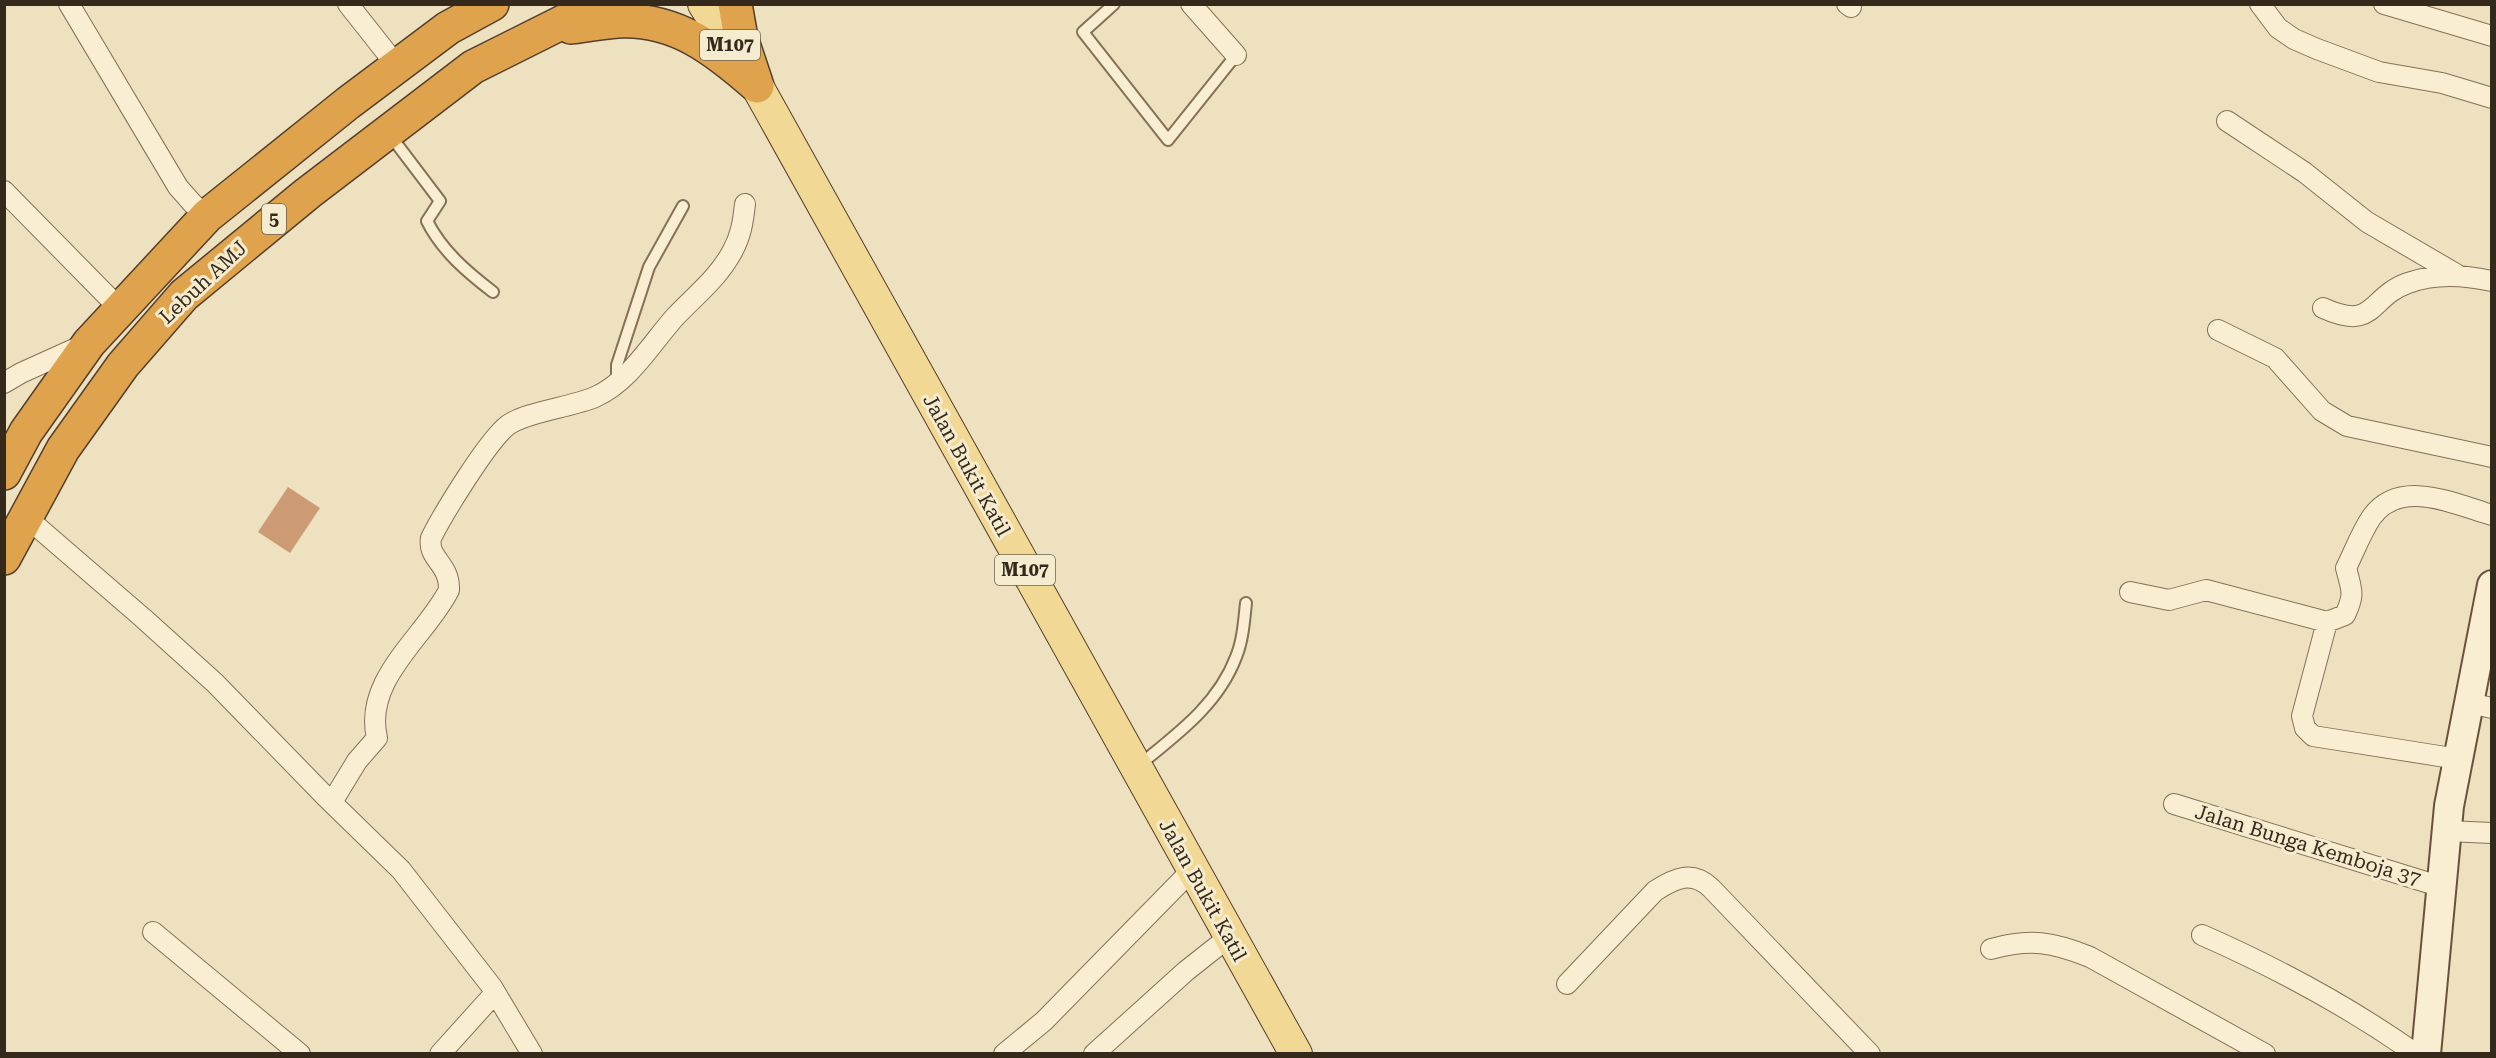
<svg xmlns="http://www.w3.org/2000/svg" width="2496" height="1058" font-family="'Roboto Serif',serif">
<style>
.building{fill:#cc9b74}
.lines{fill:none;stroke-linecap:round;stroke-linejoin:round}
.lane-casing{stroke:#867157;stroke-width:14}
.street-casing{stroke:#867157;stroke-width:22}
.secondary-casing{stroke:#68523b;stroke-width:32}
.primary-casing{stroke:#533f2c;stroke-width:34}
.highway-casing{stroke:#533f2c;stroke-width:36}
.lane{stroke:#f9eed2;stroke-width:10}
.street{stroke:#f9eed2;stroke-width:20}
.secondary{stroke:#f9eed2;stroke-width:28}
.primary{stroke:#f2d895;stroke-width:32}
.highway{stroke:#dfa34e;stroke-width:33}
.labels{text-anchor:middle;stroke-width:6;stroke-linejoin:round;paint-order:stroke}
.shield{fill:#f5ebce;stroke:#6f6351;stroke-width:1.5}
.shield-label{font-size:18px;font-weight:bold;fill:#35291c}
.street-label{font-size:20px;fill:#35291c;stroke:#f5ebce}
</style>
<rect width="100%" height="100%" fill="#eee1bf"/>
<path class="building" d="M288 487 320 508 290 553 258 532Z"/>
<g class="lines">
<g class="lane-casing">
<path id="lane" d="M1114 4 1083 32 1168 140 1236 55
M390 135 440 201 427 221C442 251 467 272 493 292
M617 383V365L649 267 683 206
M1138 766C1176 735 1218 705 1236 657 1243 640 1244 621 1246 603"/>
</g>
<g class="street-casing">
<path id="street" d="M69 4 178 187 193 204 207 216
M348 4 397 66
M1191 4 1236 55
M1847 4 1851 7
M2260 4 2278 28 2294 39 2317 49 2379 72 2442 83 2492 98
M2384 4 2492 36
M2227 121 2304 172 2367 222 2456 274
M4 191 120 309
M2323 308C2376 332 2368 297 2408 283 2436 273 2463 275 2492 281
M2218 330 2275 358 2322 411 2347 426 2492 457
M4 383 21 373 83 345
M26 517 143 618 215 683 325 796 401 870 492 987 532 1054
M2130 592 2169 600 2206 590 2327 622 2345 615C2355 594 2352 591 2346 568 2354 552 2361 533 2371 518 2399 477 2454 504 2492 515
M2327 622 2302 716 2305 728 2313 736 2458 759
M2469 703 2492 708
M332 802 357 761 377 738C363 679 426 636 449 590 450 563 427 559 431 538 443 514 488 440 508 425 526 412 572 407 595 397 629 382 651 344 675 317 695 296 718 278 732 252 741 236 743 222 745 204
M2174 804 2442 887
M2447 831 2492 833
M153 932 300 1054
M2202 935C2277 968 2348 1006 2416 1054
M1991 949C2030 938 2053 942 2090 957L2265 1054
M1567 984 1655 891C1675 878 1692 870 1711 888L1870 1054
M440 1054 495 993
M1004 1054 1044 1021 1192 870
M1094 1054 1186 971 1229 937"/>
</g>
<g class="secondary-casing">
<path id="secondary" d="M2426 1054 2449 806 2492 585"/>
</g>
<g class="primary-casing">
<path id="primary" d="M704 4 757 86 1296 1054"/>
</g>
<g class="highway-casing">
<path id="highway" d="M735 4 741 38 756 83
M571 27C587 25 602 22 618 21 676 18 716 50 757 86
M4 473 26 432 89 343 207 216 348 103 448 28 492 4
M4 558 63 449 123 365 184 295 308 193 473 67 599 4"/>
</g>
<use href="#lane" class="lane"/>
<use href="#street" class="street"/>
<use href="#secondary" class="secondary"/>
<use href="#primary" class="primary"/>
<use href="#highway" class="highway"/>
</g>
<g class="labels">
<g class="shield">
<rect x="700" y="30" width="60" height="30" rx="4.5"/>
<rect x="262" y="204" width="24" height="30" rx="4.5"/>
<rect x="995" y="555" width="60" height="30" rx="4.5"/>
</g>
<g class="shield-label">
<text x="730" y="51">M107</text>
<text x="274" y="225">5</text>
<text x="1025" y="576">M107</text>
</g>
<g class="street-label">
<text transform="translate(203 282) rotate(-43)" y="7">Lebuh AMJ</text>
<text transform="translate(967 465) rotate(61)" y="7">Jalan Bukit Katil</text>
<text transform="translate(2308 845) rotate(17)" y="7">Jalan Bunga Kemboja 37</text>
<text transform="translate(1203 890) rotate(61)" y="7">Jalan Bukit Katil</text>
</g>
</g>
<rect width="2496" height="1058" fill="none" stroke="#35291c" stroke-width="12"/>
</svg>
